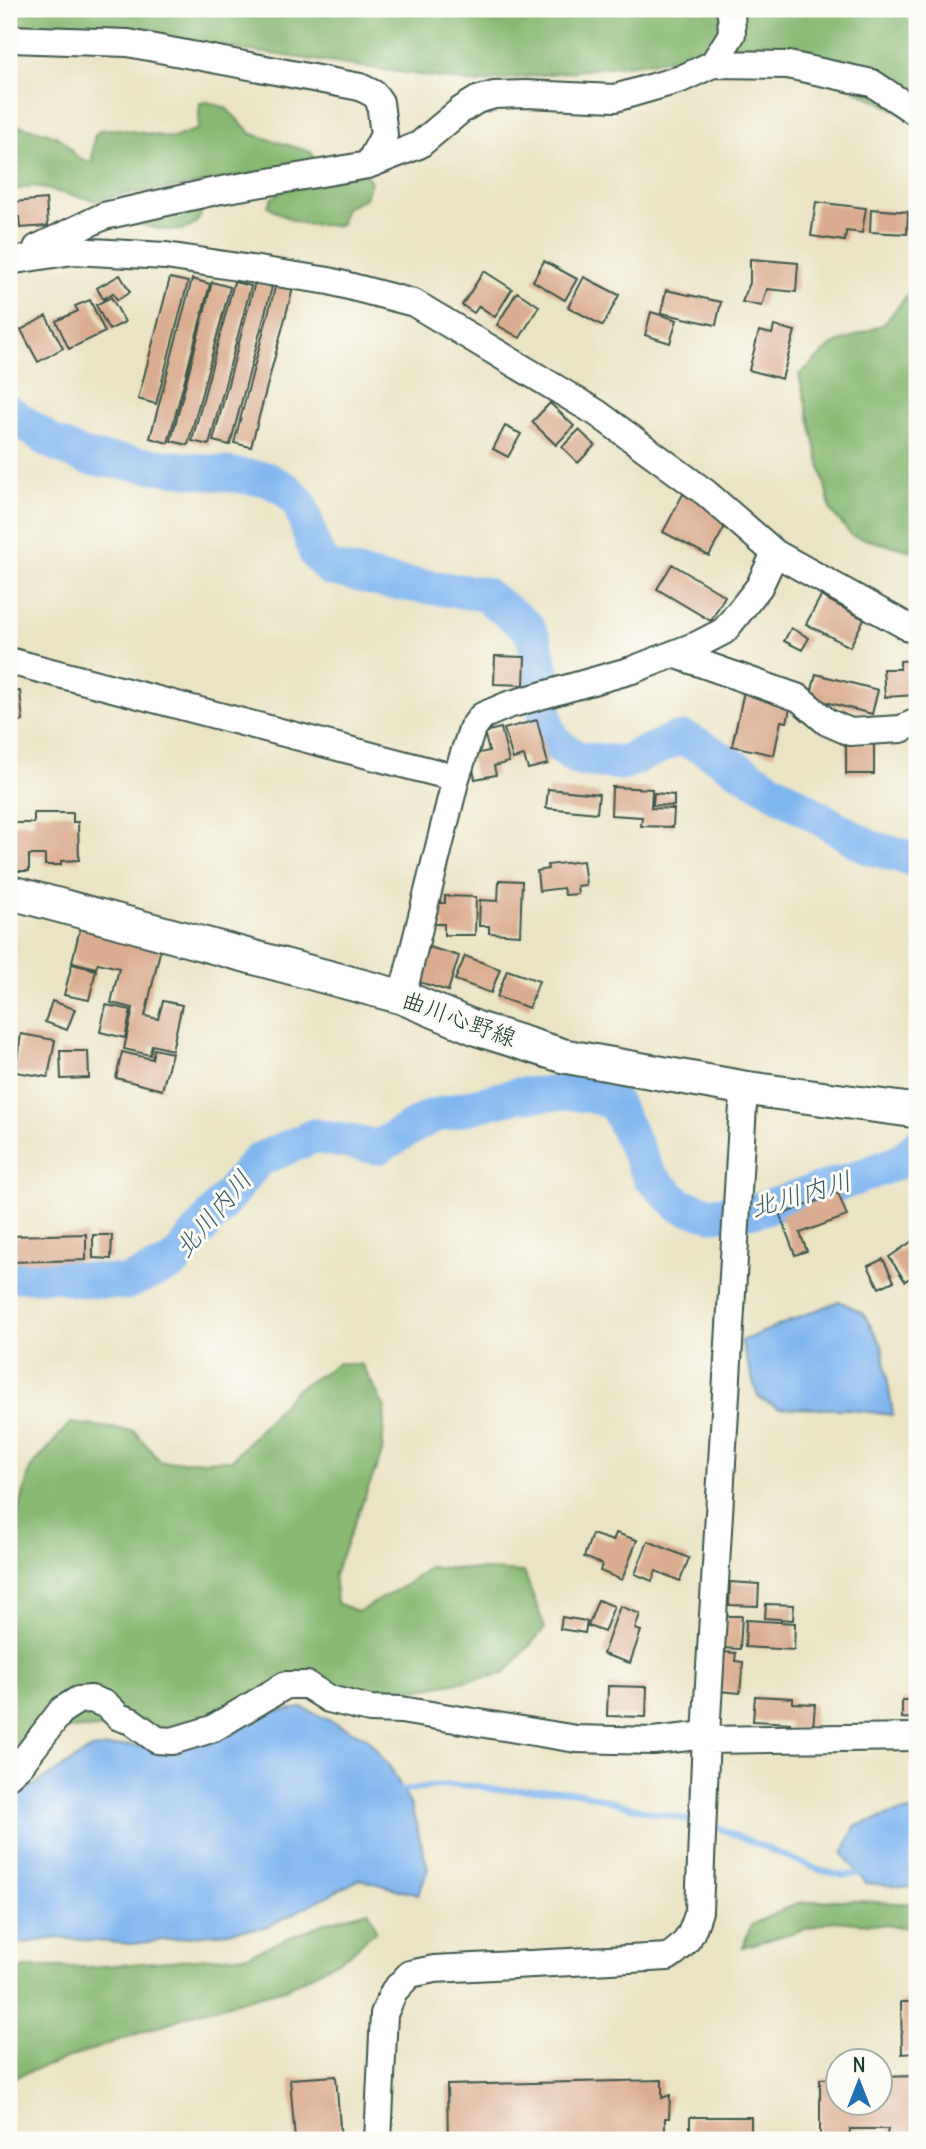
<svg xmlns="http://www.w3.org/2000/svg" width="926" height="2149" font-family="Delius,'Klee One',sans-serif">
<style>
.forest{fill:#88b973;stroke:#547b54;stroke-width:2}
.water{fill:#80b6ef;stroke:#507a92;stroke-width:2}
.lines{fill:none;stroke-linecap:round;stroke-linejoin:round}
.stream{stroke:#80b6ef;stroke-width:6}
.river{stroke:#80b6ef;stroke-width:35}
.building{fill:#dbad90}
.minor-casing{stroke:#3d564a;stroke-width:30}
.major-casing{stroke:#3d564a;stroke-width:37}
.minor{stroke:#fff;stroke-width:26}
.major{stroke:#fff;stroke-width:33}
.labels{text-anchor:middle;stroke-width:6;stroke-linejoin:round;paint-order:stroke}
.street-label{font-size:24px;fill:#1f3d34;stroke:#fdfcf7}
.water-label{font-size:26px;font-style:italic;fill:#3c616c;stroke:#fdfcf7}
</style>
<rect width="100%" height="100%" fill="#fdfcf7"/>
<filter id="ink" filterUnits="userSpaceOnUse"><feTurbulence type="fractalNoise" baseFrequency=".0143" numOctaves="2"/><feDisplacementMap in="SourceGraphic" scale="14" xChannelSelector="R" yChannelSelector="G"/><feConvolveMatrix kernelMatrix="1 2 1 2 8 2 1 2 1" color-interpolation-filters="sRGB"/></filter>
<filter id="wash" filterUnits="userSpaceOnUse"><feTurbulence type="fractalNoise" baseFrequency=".00686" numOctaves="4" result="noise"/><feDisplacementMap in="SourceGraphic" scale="28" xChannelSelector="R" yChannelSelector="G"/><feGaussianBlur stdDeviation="1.57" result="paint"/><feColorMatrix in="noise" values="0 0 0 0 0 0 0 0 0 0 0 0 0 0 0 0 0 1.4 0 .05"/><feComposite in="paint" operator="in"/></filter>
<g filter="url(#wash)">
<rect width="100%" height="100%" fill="#eae4c4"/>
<path class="forest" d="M9 9H917V121L771 47 476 83 181 41 9 30Z
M208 102 226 108 252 134 311 152 314 158 304 164 188 186 119 195 97 201 33 186 9 191V124C25 127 43 130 58 137 74 146 68 158 92 162L94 137 100 130 118 129 173 138 198 129 200 103Z
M365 173 371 182 365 198 344 209 341 225C307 226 296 226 268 206L272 198 285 189Z
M203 205C199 243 158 229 132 222Z
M917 283V552L852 536 831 511 799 375 832 345 884 324Z
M339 1363 362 1365 385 1408 382 1453 334 1575 337 1603 358 1612 407 1584 429 1567 524 1572 545 1628 504 1674 403 1692 293 1687 212 1717 164 1727 55 1729 18 1749 9 1757V1527L16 1523 30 1469 70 1423 134 1431 161 1462 232 1460 294 1391Z
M836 1900 917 1904V1928L833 1921 743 1947 751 1925 797 1903Z
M369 1911 376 1930 350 1954 288 1988 196 2013 9 2079V1972L30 1967H90L248 1955 324 1923Z"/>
<path class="water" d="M839 1301 863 1313 882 1345 893 1415 845 1409 778 1408 758 1397 741 1341Z
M303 1708 367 1738 392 1770 411 1806 428 1869 418 1895 360 1879 267 1927 132 1944 58 1938 9 1945V1801L91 1749 129 1745 173 1750 276 1711Z
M917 1811V1888L866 1883 843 1854 855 1826 899 1812Z"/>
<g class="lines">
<path class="stream" d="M395 1791 446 1785 478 1786 495 1790H558L582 1793 642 1810 695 1821
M709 1824 819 1870 844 1876 866 1872"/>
<path class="river" d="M9 412 51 442 88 458 267 479 287 490 300 504 316 554 329 568 388 582 484 594 528 627 534 640 542 670 540 679 547 728 557 744 571 754 580 759 623 763 674 740 685 739 707 750 868 847 917 860
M9 1275H59L73 1279 125 1283 173 1263 258 1160 314 1136 378 1147 430 1117 517 1095 573 1093 597 1097 615 1104 650 1177 681 1206 712 1214 757 1210 857 1178 901 1161 917 1146"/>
</g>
<g id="blocks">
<path class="building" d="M46 199 48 226 20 228 19 217H15L14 202Z
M816 202 866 208 862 233 846 231 845 241 811 236Z
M871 209 908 212 907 234 870 232Z
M750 259 798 263 796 292 767 289 762 306 742 302 750 283Z
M544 261 577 279 565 300 533 281Z
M484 271 512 289 495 317 479 306 474 313 462 305Z
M120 275 130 292 117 300 113 293 103 299 97 288Z
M584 277 619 295 603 326 568 307Z
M170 278 188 282 156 404 138 399Z
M192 279 210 284 168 443 150 438Z
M212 282 230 287 188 445 171 441Z
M234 282 251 286 209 445 192 441Z
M255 282 272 287 230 445 213 441Z
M276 284 293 288 251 447 234 443Z
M666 290 721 302 716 325 661 313Z
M517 292 539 306 520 338 497 325Z
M111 297 125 322 109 330 96 305Z
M90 300 105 332 69 349 56 321 78 311 75 306Z
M651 312 677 320 670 343 645 335Z
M46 316 63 348 38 362 21 330Z
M774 326 795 331 782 379 749 370 759 331 772 334Z
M550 403 574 426 556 445 532 422Z
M505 426 521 434 508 457 493 449Z
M579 430 595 445 578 463 562 447Z
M683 494 729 519 709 556 663 532Z
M672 564 725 596 711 621 657 589Z
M821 596 864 619 850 647 806 624Z
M791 628 809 638 802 650 784 641Z
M495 656 525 657 524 685 494 684Z
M917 660V695L885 697 883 669H900V661Z
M816 674 878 690 872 714 810 698Z
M20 691 23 721 9 722V692Z
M744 691 792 700 787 722 781 721 774 755 732 746Z
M537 720 548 764 528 769 524 756 513 759 504 729Z
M501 728 509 762 494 766 496 775 475 779 470 755 489 751 484 732Z
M846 744H874V774H846Z
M612 787 652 789 651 808 674 809 673 827 641 826 642 817 611 815Z
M548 789 599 794 597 813 546 808Z
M654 793 674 795V806L653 805Z
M34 813H73V822H78L79 860 61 861V865H45V855H29V871H12L11 823H34Z
M583 861 586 885 577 886 578 894 565 895 563 888 539 891 537 871 548 869 547 865Z
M499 880 522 881 520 935 489 933V926H479L480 900 498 901Z
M445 896 476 897 475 935H444V924H434V903H445Z
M81 924 162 943 145 1016 158 1019 163 1001 182 1005 172 1050 152 1045 150 1055 124 1049 133 1008 111 1003 119 968 98 963 96 968 72 962Z
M422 945 459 956 448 991 416 981Z
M465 956 500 969 491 993 455 980Z
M72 964 96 970 89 1000 64 995Z
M507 970 539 981 529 1008 497 997Z
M52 1001 75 1009 67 1030 45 1022Z
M106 1005 131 1010 125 1038 100 1032Z
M21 1034 55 1040 48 1077 15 1072Z
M154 1049 172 1053 162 1090 116 1078 122 1052 152 1059Z
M60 1051H88L89 1078 61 1079Z
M838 1193 847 1216 800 1233 807 1251 795 1255 780 1215Z
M86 1234V1260L9 1262V1236Z
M93 1235H112L111 1259 93 1258Z
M917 1238V1273L905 1281 889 1257Z
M883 1259 894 1281 879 1288 868 1266Z
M616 1533 637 1540 622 1580 600 1571 602 1564 584 1557 592 1534 613 1541Z
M648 1541 689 1558 680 1581 656 1571 652 1581 635 1574Z
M730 1582 759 1584 758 1606 729 1605Z
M598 1600 614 1606 604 1632 588 1626Z
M766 1604 794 1605 793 1620 765 1618Z
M620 1606 640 1614 635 1629 641 1631 630 1663 603 1654Z
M725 1616H742L740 1649 723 1648Z
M562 1617 587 1621 585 1633 560 1629Z
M746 1620 795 1623 794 1650 745 1647Z
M723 1652 736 1653 735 1661 743 1662 740 1693 719 1691Z
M608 1686 647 1687 646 1717 607 1716Z
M755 1696 793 1698V1703L815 1704 813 1729 789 1728 790 1723 753 1721Z
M902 1700H917V1719L902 1718Z
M901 2002H917V2053L902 2054Z
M336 2076 341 2140H295L290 2079Z
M917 2076V2140H886L888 2129H850L849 2138 820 2140V2079L838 2078V2104H880V2077Z
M662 2080V2098L670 2095 669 2118H665V2140H448L447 2085Z
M690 2117H751V2140H690Z"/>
</g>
</g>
<g filter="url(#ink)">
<use href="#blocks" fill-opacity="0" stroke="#3d564a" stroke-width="2"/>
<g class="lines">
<g class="minor-casing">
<path id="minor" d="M9 39 128 43 360 87 374 94 380 102 384 135 368 165
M713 64 788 65 872 83 917 113
M37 248 104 216 216 191 368 165 419 145 461 110 477 100 494 95 526 94 615 98 681 79 713 64 732 34 731 12 729 9
M9 261 73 251 166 256 329 281 414 303 597 413 706 493 775 553 917 632
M674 654 799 698 827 722 850 732 901 729 917 722
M9 661 456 778
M402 997 456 778 472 729 482 716 508 705 632 670 697 645 724 631 759 587 775 553
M706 1740 917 1737
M9 1775 20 1765 62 1710 78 1700 91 1699 107 1705 119 1717 131 1721 157 1740 172 1741 212 1729 286 1685H307L329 1699 370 1709 401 1710 576 1739 653 1741 706 1735
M378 2140 384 2014 394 1991 410 1974 434 1969 668 1957C689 1943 692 1934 699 1911L706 1735 744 1088"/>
</g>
<g class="major-casing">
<path id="major" d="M9 892 402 997 478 1029 564 1056 744 1088 917 1111"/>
</g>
<use href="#minor" class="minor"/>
<use href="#major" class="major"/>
</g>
</g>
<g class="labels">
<g class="street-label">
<text transform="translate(459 1019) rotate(20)" y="8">曲川心野線</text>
</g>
<g class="water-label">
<text transform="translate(801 1194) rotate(-16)" y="9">北川内川</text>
<text transform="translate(213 1214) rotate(-50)" y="9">北川内川</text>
</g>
</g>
<rect width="926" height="2149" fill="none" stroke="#fdfcf7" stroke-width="35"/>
<g transform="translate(859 2082)"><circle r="33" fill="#fdfcf7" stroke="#a4b0a9" stroke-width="2"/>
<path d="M0-5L12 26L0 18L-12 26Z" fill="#1f6fb2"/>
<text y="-10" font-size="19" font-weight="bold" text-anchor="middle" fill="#1f3d34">N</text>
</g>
</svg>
